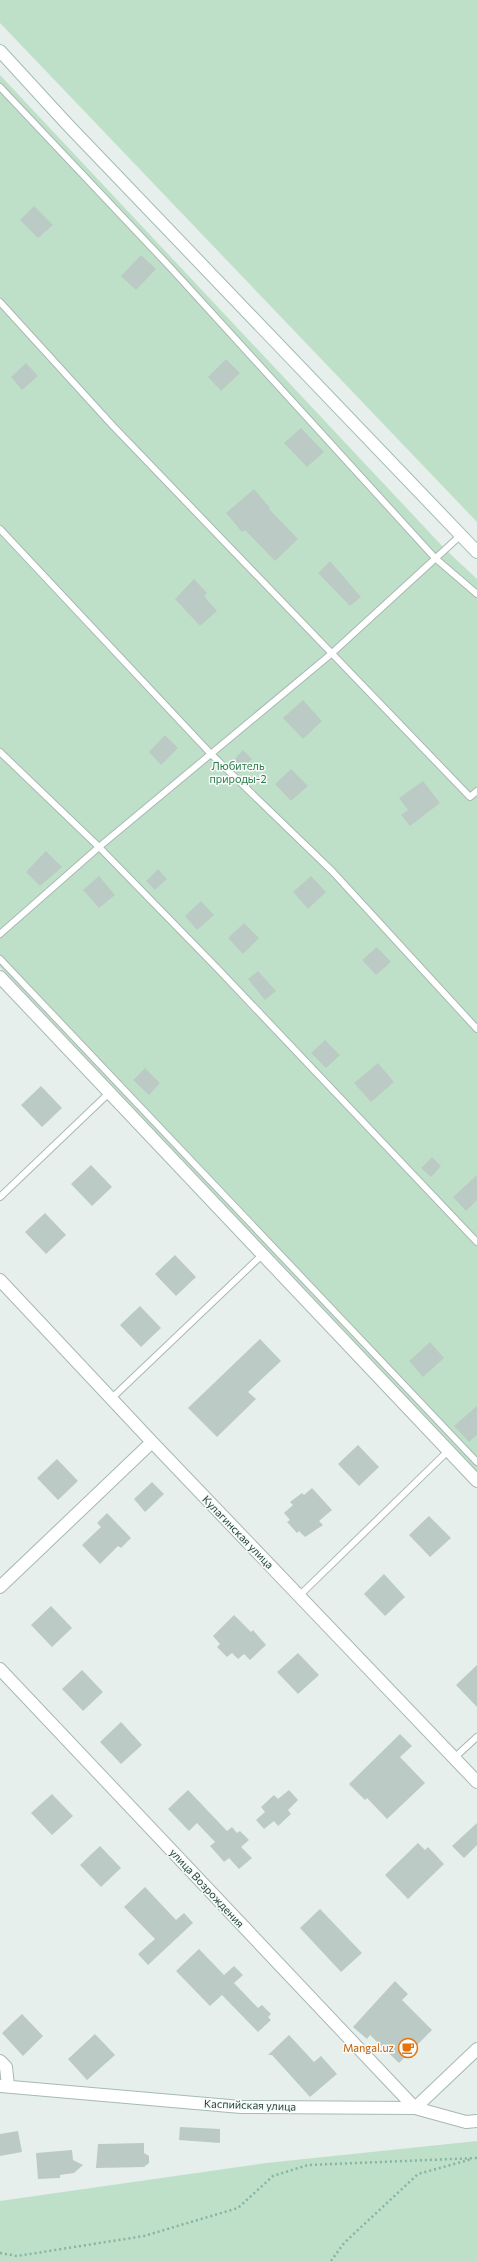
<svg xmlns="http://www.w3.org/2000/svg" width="477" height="2261" font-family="Commissioner,sans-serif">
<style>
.green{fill:#bfe0c8}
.building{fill:#bbcac4}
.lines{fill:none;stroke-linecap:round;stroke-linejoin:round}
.lane-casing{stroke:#a8b8b2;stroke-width:8}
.street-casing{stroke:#a8b8b2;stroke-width:14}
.secondary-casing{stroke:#a4bbb3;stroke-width:14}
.path{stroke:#86b3a5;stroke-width:2.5;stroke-dasharray:2 3;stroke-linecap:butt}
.lane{stroke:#fff;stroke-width:6}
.street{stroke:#fff;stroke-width:12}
.secondary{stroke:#fff;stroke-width:12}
.labels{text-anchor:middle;stroke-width:3;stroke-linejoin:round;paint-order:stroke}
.park-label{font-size:11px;fill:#2d7a4b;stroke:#f7fbf9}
.street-label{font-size:11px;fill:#24423a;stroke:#f7fbf9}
.food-label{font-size:11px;fill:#c56008;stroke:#f7fbf9;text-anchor:end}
</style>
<rect width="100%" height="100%" fill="#e6efeb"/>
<path class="green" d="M0 0H477V522L0 23Z
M0 75 445 549 477 579V1471L0 967Z
M477 2141V2261H0V2201L266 2163Z"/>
<path class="building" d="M34 206 53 225 38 238 20 220Z
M141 255 156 269 136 290 121 276Z
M226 359 240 373 221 391 208 377Z
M26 363 38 376 22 390 11 377Z
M301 428 324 452 307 467 284 443Z
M254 489 270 508 269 509 298 539 275 561 245 530 242 532 226 513Z
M330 561 361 597 350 606 318 573Z
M194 579 207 593 204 596 217 611 200 626 175 599Z
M303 700 322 721 303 739 283 718Z
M165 735 178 748 161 765 149 752Z
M243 750 252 759 239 773 230 764Z
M291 769 308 786 291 801 275 784Z
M423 781 440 803 410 826 401 815 408 810 399 798Z
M46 851 62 867 40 886 26 872Z
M158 869 167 879 155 890 146 881Z
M99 876 115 895 99 908 83 890Z
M311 876 326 892 308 909 293 892Z
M201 901 214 915 197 930 185 916Z
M244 923 259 938 243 954 228 938Z
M377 947 391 962 376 975 362 960Z
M258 971 276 991 265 1000 248 979Z
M325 1040 340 1055 326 1068 311 1053Z
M378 1063 394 1082 371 1102 354 1083Z
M145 1068 160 1083 149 1095 133 1080Z
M41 1086 62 1108 42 1127 21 1105Z
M432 1157 441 1166 431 1177 421 1168Z
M91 1165 112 1187 92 1206 71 1184Z
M477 1175V1200L466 1211 453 1197Z
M45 1213 66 1235 46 1254 25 1232Z
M175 1255 196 1277 176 1296 155 1274Z
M140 1306 161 1328 141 1347 120 1325Z
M260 1339 281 1361 248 1392 256 1399 217 1437 188 1408Z
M430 1342 444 1358 423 1377 409 1361Z
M477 1406V1435L469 1442 454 1426Z
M358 1445 379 1467 359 1486 338 1464Z
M57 1459 78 1481 58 1500 37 1478Z
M152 1482 164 1494 145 1512 134 1499Z
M312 1488 332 1510 319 1521 323 1525 305 1537 299 1531 297 1533 287 1522 290 1520 284 1513 293 1505 290 1502 302 1493 304 1495Z
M107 1513 131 1538 121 1548 118 1546 100 1564 82 1545 101 1527 97 1523Z
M429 1516 451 1538 430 1557 409 1535Z
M384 1574 405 1597 385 1616 364 1594Z
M51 1606 72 1628 52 1647 31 1625Z
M234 1615 251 1632 253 1630 266 1645 250 1660 244 1654 238 1659 232 1653 227 1657 217 1647 220 1644 213 1636Z
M298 1653 319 1675 298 1694 277 1672Z
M477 1665V1707L456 1685Z
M82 1670 103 1692 83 1711 62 1689Z
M121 1722 142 1745 121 1764 100 1742Z
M400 1734 412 1746 400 1757 425 1783 387 1819 367 1798 365 1800 349 1784Z
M188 1790 227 1831 232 1827 237 1833 240 1831 249 1840 241 1847 252 1858 239 1869 229 1858 224 1862 218 1855 210 1846 215 1842 197 1823 189 1831 168 1809Z
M289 1790 298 1800 288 1810 291 1814 278 1826 274 1821 264 1829 256 1820 265 1812 261 1807 274 1795 278 1799Z
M52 1794 73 1816 52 1835 31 1813Z
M477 1823V1845L464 1858 452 1846Z
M418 1843 425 1850 428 1847 444 1864 408 1899 385 1875Z
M100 1846 121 1868 101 1887 80 1865Z
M145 1887 176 1920 184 1913 193 1923 148 1965 138 1954 155 1939 124 1907Z
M320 1909 362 1953 341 1972 300 1928Z
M199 1949 224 1975 234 1966 243 1975 234 1983 258 2008 262 2005 271 2014 268 2017 271 2020 258 2032 222 1995 210 2006 176 1971Z
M395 1981 408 1994 402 2000 432 2030 399 2063 370 2035 367 2039 353 2027Z
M22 2014 43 2036 23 2056 2 2033Z
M95 2034 115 2055 87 2080 68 2059Z
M289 2035 314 2062 321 2056 337 2074 310 2097 272 2055H268Z
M180 2127 220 2129V2143L179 2140Z
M18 2131 22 2152 0 2156V2134Z
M144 2143V2153L149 2156V2163L144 2167 96 2168 98 2144Z
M72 2150 73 2160 83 2165 74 2173 60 2175V2178L38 2179 36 2153Z"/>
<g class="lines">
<g class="lane-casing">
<path id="lane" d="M0 87 169 266 435 558 477 594
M0 302 113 426 470 797 477 791
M0 529 211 754 332 871 477 1029
M0 752 99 847 218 969 477 1242
M0 934 99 847 331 654 461 535
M0 959 477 1462
M0 1197 109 1093
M112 1398 262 1255
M300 1595 449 1450
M454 1758 477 1737"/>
</g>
<g class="street-casing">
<path id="street" d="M0 977 477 1481
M0 1280 152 1442 477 1782
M0 1587 152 1442
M0 1669 415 2108 466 2122 477 2121
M0 2061 6 2067 8 2086"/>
</g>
<g class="secondary-casing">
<path id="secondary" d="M0 51 67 124 477 552
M0 2086 241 2107 415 2108 477 2049"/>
</g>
<path class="path" d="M0 2253 17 2256 144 2236 238 2208 273 2176 308 2165 477 2158
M331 2261 344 2243 418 2174 472 2159"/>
<use href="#lane" class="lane"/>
<use href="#street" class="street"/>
<use href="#secondary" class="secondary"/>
</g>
<defs>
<g id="cafe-ring" transform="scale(1)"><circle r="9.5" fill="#f7fbf9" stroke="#e8710a" stroke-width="1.5"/><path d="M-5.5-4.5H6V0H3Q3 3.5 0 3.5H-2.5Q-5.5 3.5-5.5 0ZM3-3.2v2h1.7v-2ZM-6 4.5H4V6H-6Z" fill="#e8710a"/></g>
</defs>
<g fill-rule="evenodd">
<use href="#cafe-ring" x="408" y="2048"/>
</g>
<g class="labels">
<g class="park-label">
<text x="238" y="770">Любитель<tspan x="238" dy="13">природы-2</tspan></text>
</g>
<g class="street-label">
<text transform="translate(238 1532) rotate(46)" y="4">Кулагинская улица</text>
<text transform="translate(207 1888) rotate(47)" y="4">улица Возрождения</text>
<text transform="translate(250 2105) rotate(2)" y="4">Каспийская улица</text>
</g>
<g class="food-label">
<text x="394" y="2052">Mangal.uz</text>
</g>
</g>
</svg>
